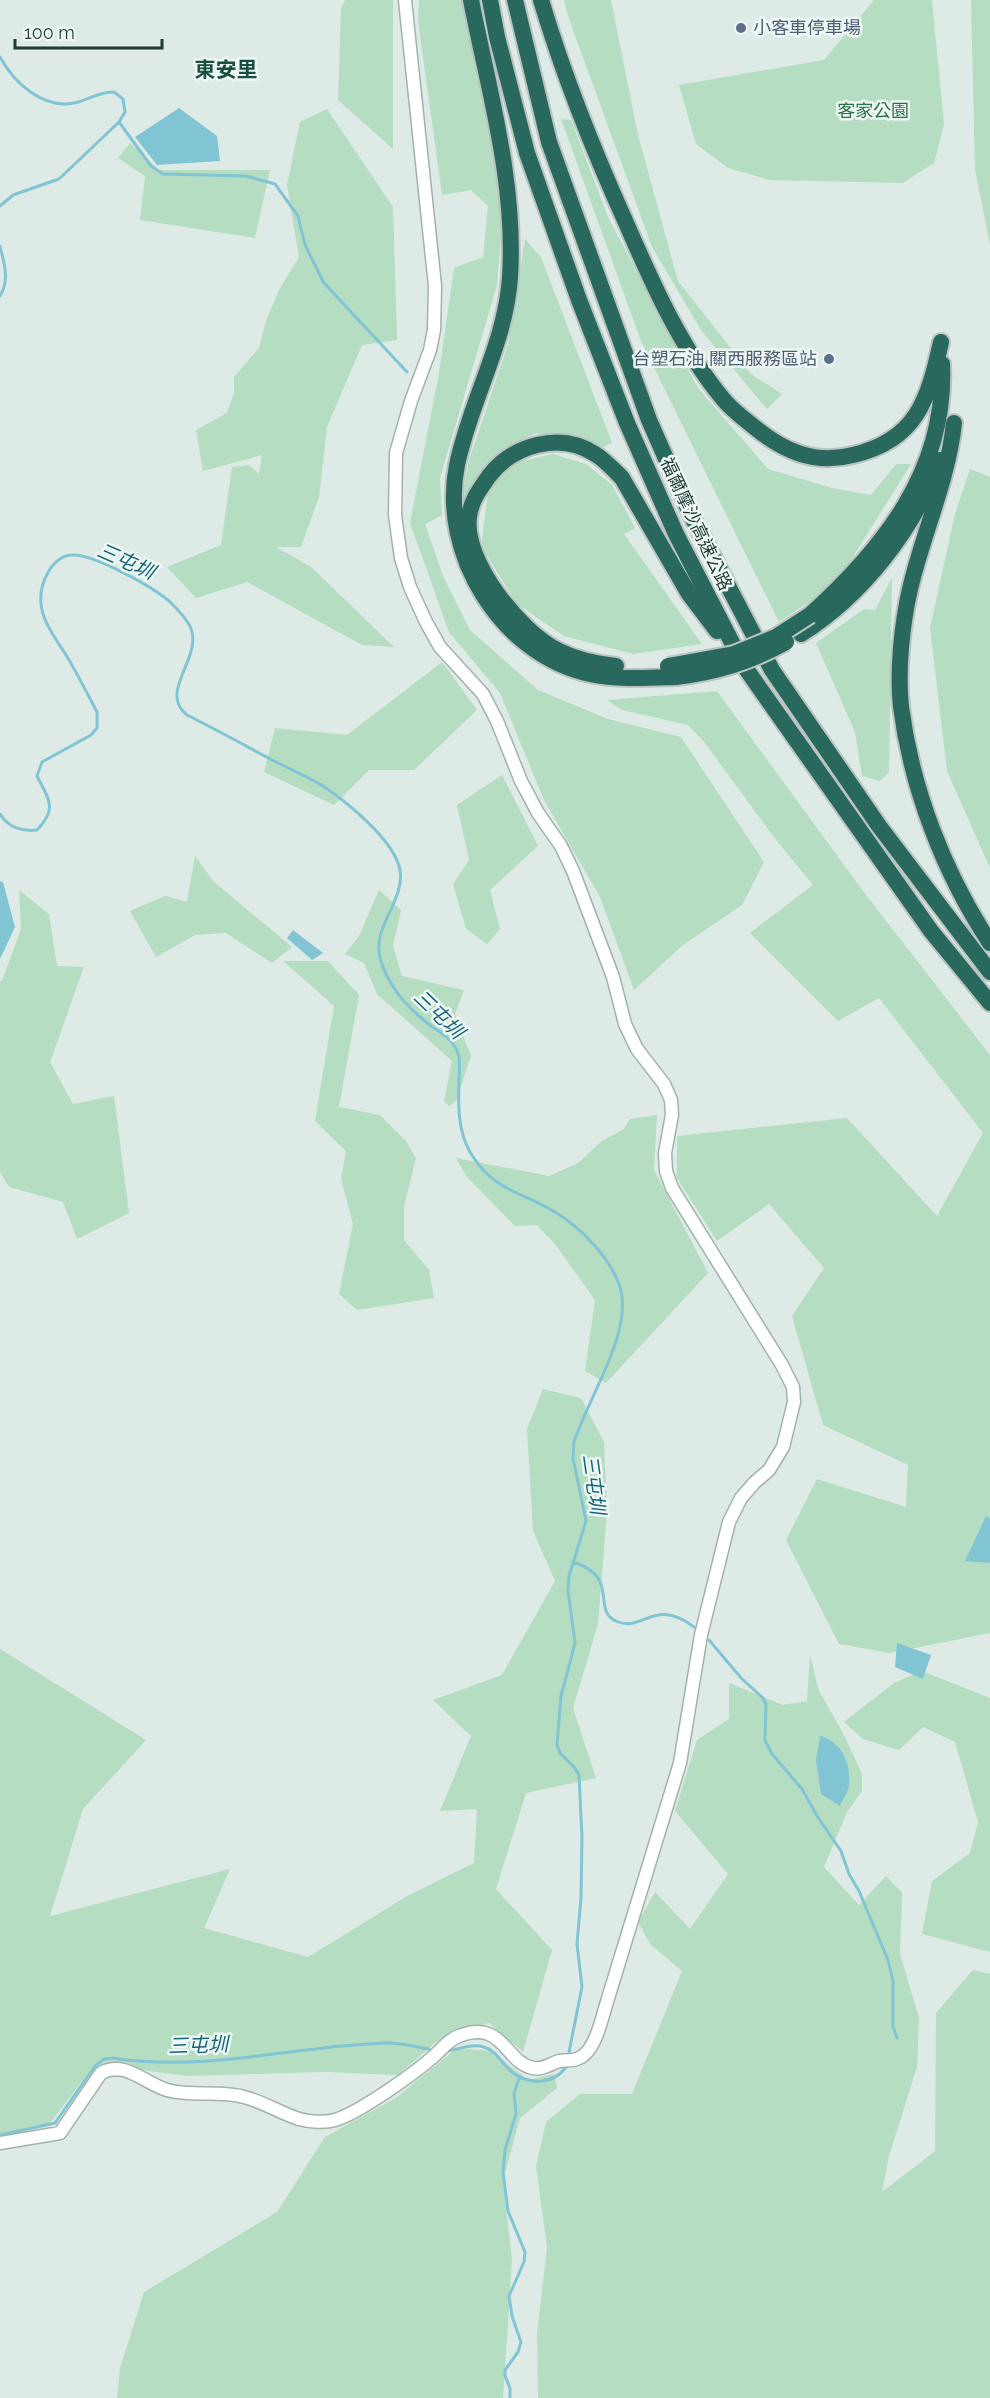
<svg xmlns="http://www.w3.org/2000/svg" width="990" height="2398" font-family="Raleway,'Noto Sans TC',sans-serif">
<style>
.green{fill:#b5ddc1}
.water{fill:#81c5d4}
.lines{fill:none;stroke-linecap:round;stroke-linejoin:round}
.stream{stroke:#81c5d4;stroke-width:3}
.minor-casing{stroke:#a1b2ac;stroke-width:15}
.highway-casing{stroke:#bcc4c2;stroke-width:20}
.minor{stroke:#fff;stroke-width:12}
.highway{stroke:#29695d;stroke-width:16}
.highway-bridge-casing{stroke:#bcc4c2;stroke-width:20;stroke-linecap:butt}
.highway-bridge{stroke:#29695d;stroke-width:16}
.service-dot{fill:#5c6f8a;stroke:#eef7f3;stroke-width:2}
.labels{text-anchor:middle;stroke-width:5;stroke-linejoin:round;paint-order:stroke}
.service-label{font-size:18px;fill:#4e5e75;stroke:#eef7f3;text-anchor:start}
.park-label{font-size:18px;fill:#267447;stroke:#eef7f3}
.street-label{font-size:18px;fill:#1e3b34;stroke:#eef7f3}
.water-label{font-size:20px;font-style:italic;fill:#166679;stroke:#eef7f3}
.quarter-label{font-size:21px;font-weight:bold;fill:#194e42;stroke:#eef7f3}
</style>
<rect width="100%" height="100%" fill="#deeae5"/>
<path class="green" d="M345 0H393V149L338 100 341 8Z
M419 0H461L478 73 503 209 497 285 440 478 442 515 425 524 443 576 470 630 538 690 608 719 681 737 764 862 742 905 683 945 634 990 600 897 544 800 500 693 449 632 410 523 439 373 454 268 483 257 488 206 471 190 442 195 418 21Z
M564 0H611L638 135 678 281 751 374 782 394 767 409 701 330 652 247 569 19Z
M874 0H932L944 124 934 163 903 183 770 180 728 168 696 144 679 85 824 60Z
M971 0H990V245L975 169Z
M327 109 393 207 397 340 362 345 327 427 319 497 301 547H276L311 567 394 647 362 645 247 582 196 598 167 567 221 545 232 467 249 465 259 474 262 455 203 471 196 430 227 413 234 393V377L259 348 266 321 279 290 299 257 287 185 300 122Z
M561 119 571 120 608 217 698 388 768 469 832 488 871 495 896 464H911L836 584 779 622 641 341Z
M130 143 159 170H270L255 238 140 220 145 176 118 158Z
M525 239 541 257 612 443 604 447 536 433 509 446 463 506 462 498 469 460 508 344Z
M553 454 586 464 612 485 635 528 624 534 702 644 633 654 564 636 517 604 481 546 488 493 510 464Z
M970 469 990 477V868L947 771 930 628 955 514Z
M892 578 889 772 880 781 862 776 855 732 816 643 864 609 875 610Z
M442 662 477 710 414 770H369L334 805 264 772 275 728 347 735Z
M717 691 863 891 990 1055V1633L890 1653 839 1644 786 1540 817 1479 906 1507 908 1465 823 1425 792 1316 824 1268 769 1204 717 1241 677 1178V1136L847 1118 937 1216 983 1133 879 998 838 1021 750 933 813 885 773 836 705 743 688 725 622 710 607 700Z
M502 775 538 846 490 890 500 929 487 944 466 929 453 884 469 860 457 805Z
M195 856 214 882 292 947 272 963 226 933 195 935 156 957 130 911 165 896 187 902Z
M19 890 49 914 57 966 84 967 50 1062 73 1104 114 1096 129 1213 77 1239 63 1202 9 1187 0 1172V981H2L21 929Z
M379 890 401 910 393 946 402 976 464 990 455 1014 471 1056 456 1101 449 1106 444 1101 452 1061 377 994 364 963 345 954 359 936Z
M283 961H328L359 995 339 1107 380 1115 406 1141 416 1158 404 1207V1240L429 1270 434 1298 357 1310 339 1294 353 1224 341 1179 346 1151 315 1121 334 1006Z
M657 1115 654 1170 708 1273 606 1383 585 1371 595 1300 555 1244 537 1225 515 1226 467 1177 456 1158 549 1176 578 1163 602 1141 624 1129 630 1119Z
M543 1389 581 1398 604 1442 607 1513 598 1624 573 1708 596 1778 526 1793 496 1889 552 1950 523 2052 489 2023 441 2038 398 2075 326 2072 188 2076 95 2064 51 2122 0 2140V1649L146 1740 83 1809 50 1916 230 1869 204 1928 308 1957 409 1895 474 1863 477 1809 440 1811 471 1736 433 1700 502 1675 555 1581 533 1531 527 1429Z
M810 1654 818 1689 843 1733 862 1774V1791L847 1812 824 1867 859 1905 886 1876 902 1893 900 1954 919 2018 917 2067 889 2156 882 2192 935 2151 936 2013 973 1970 990 1974V2398H538L537 2334 547 2247 536 2166 546 2122 580 2094H632L682 1971 651 1945 638 1922 655 1892 690 1929 728 1874 675 1811 697 1740 729 1719V1683L783 1705 807 1701Z
M922 1671 990 1698V1952L922 1934 932 1881 970 1853 978 1822 955 1742 923 1727 899 1750 863 1739 844 1722 894 1683Z
M457 2048 491 2051 528 2080 554 2074 557 2088 520 2118 503 2180 512 2260 503 2398H117L120 2368 144 2292 277 2212 325 2137 396 2098Z"/>
<path class="water" d="M179 108 217 136 220 161 157 165 135 137Z
M0 881 3 882 15 927 0 959Z
M293 930 323 953 312 960 287 938Z
M986 1516 990 1519V1563L965 1561Z
M897 1643 931 1655 923 1679 895 1667Z
M820 1736C841 1741 851 1762 849 1784 849 1791 843 1799 840 1806L821 1794 816 1760Z"/>
<g class="lines">
<path class="stream" d="M0 57C14 83 43 109 74 103 89 100 97 92 114 92L123 99 125 112 119 122 59 179 13 195 0 206
M119 122 151 166 163 174 246 176 275 184 298 216 305 245 324 283 407 372
M0 246C4 263 10 280 0 296
M0 814C8 827 22 832 37 830 58 808 49 800 37 776L42 762 91 735 97 728V712C88 695 79 677 69 660 60 644 42 623 41 603 39 584 52 555 73 555 94 554 160 590 174 606 180 612 190 623 192 632 199 661 159 693 187 715 217 730 246 746 276 762 292 770 309 777 323 786 347 802 395 841 400 870 405 901 372 926 380 958 388 987 408 1008 431 1026 442 1033 453 1040 458 1053 461 1061 459 1072 459 1081 458 1105 458 1131 470 1152 493 1191 520 1191 555 1212 581 1228 610 1257 620 1287 634 1331 587 1400 574 1442L573 1458 586 1521 569 1576 568 1591 575 1643 561 1696 557 1745 560 1753 574 1767 579 1775 582 1837 581 1898 577 1944 582 1987 569 2052
M573 1562C621 1577 591 1610 616 1621 642 1634 654 1596 694 1627
M709 1640 742 1679 762 1697 766 1704 765 1740 772 1754 802 1789 817 1816 841 1851 849 1874 859 1891 888 1960 893 1981V2026L897 2038
M448 2051C459 2049 473 2043 484 2047 497 2051 502 2064 512 2072 528 2085 553 2085 566 2067
M0 2135 55 2123 95 2066 104 2059 113 2058C205 2073 297 2045 388 2043 402 2043 416 2047 429 2049
M510 2398V2388L505 2376V2370L518 2352 521 2342 512 2316 509 2296 524 2262 525 2252 508 2211 503 2172 505 2150 516 2114 514 2093 520 2076"/>
<g class="minor-casing">
<path id="minor" d="M0 2143 60 2133 101 2073C125 2060 144 2083 167 2090 192 2097 220 2090 244 2097 264 2102 280 2113 299 2119 310 2122 325 2123 335 2120 359 2113 415 2073 434 2056 443 2048 448 2040 459 2036 504 2019 504 2062 533 2068 543 2070 550 2064 559 2061 565 2060 571 2061 577 2059 595 2053 601 2021 606 2005L680 1763 701 1635 729 1522 741 1498 755 1482 769 1470 783 1447 794 1402 793 1387 782 1365 672 1188 666 1171 665 1153 672 1115 671 1100 664 1084 637 1049 625 1024 613 977 573 871 561 846 538 813 521 781 497 721 483 694 440 647 426 622 410 587 401 558 395 515 396 453 411 401 430 350 434 330 435 286 405 0"/>
</g>
<g class="highway-casing">
<path id="highway" d="M471 0C489 92 516 183 510 277 506 342 470 402 457 465 439 553 501 655 590 674 618 680 648 678 676 677
M490 0 497 37 527 153 579 300 627 423 676 534 744 666 931 931 990 1003
M515 0 549 142 649 420 690 513 772 670 879 826 990 972
M541 0C564 77 594 152 627 225 653 285 681 348 723 399 731 409 743 418 753 426 783 451 814 465 853 455 917 440 928 400 941 342
M954 423C948 480 923 533 910 589 902 624 897 671 901 707 912 790 944 873 990 943
M810 615C884 548 947 470 942 364
M801 634C863 595 914 529 940 460
M616 666C597 664 577 660 559 651 520 632 463 561 469 517 471 500 480 489 489 476 513 445 560 431 595 454 605 460 613 469 622 478L689 594 717 631"/>
</g>
<use href="#minor" class="minor"/>
<use href="#highway" class="highway"/>
<g class="highway-bridge-casing">
<path id="highway-bridge" d="M668 666 734 654 776 637 810 615
M676 677C717 672 750 662 786 642"/>
</g>
<use href="#highway-bridge" class="highway-bridge"/>
</g>
<g class="service-dot">
<circle cx="741" cy="28" r="6"/>
<circle cx="829" cy="359" r="6"/>
</g>
<g class="labels">
<g class="service-label">
<text x="753" y="34">小客車停車場</text>
<text x="817" y="365" text-anchor="end">台塑石油 關西服務區站</text>
</g>
<g class="park-label">
<text x="873" y="117">客家公園</text>
</g>
<g class="street-label">
<text transform="translate(696 524) rotate(65)" y="6">福爾摩沙高速公路</text>
</g>
<g class="water-label">
<text transform="translate(126 561) rotate(24)" y="7">三屯圳</text>
<text transform="translate(439 1014) rotate(44)" y="7">三屯圳</text>
<text transform="translate(594 1484) rotate(82)" y="7">三屯圳</text>
<text transform="translate(198 2045) rotate(-2)" y="7">三屯圳</text>
</g>
<g class="quarter-label">
<text x="226" y="77">東安里</text>
</g>
</g>
<path d="M15 39v9h147v-9" fill="none" stroke="#1e3b34" stroke-width="3"/>
<text x="24" y="39" font-size="18" fill="#1e3b34" stroke="#eef7f3" stroke-width="4.5" paint-order="stroke">100 m</text>
</svg>
